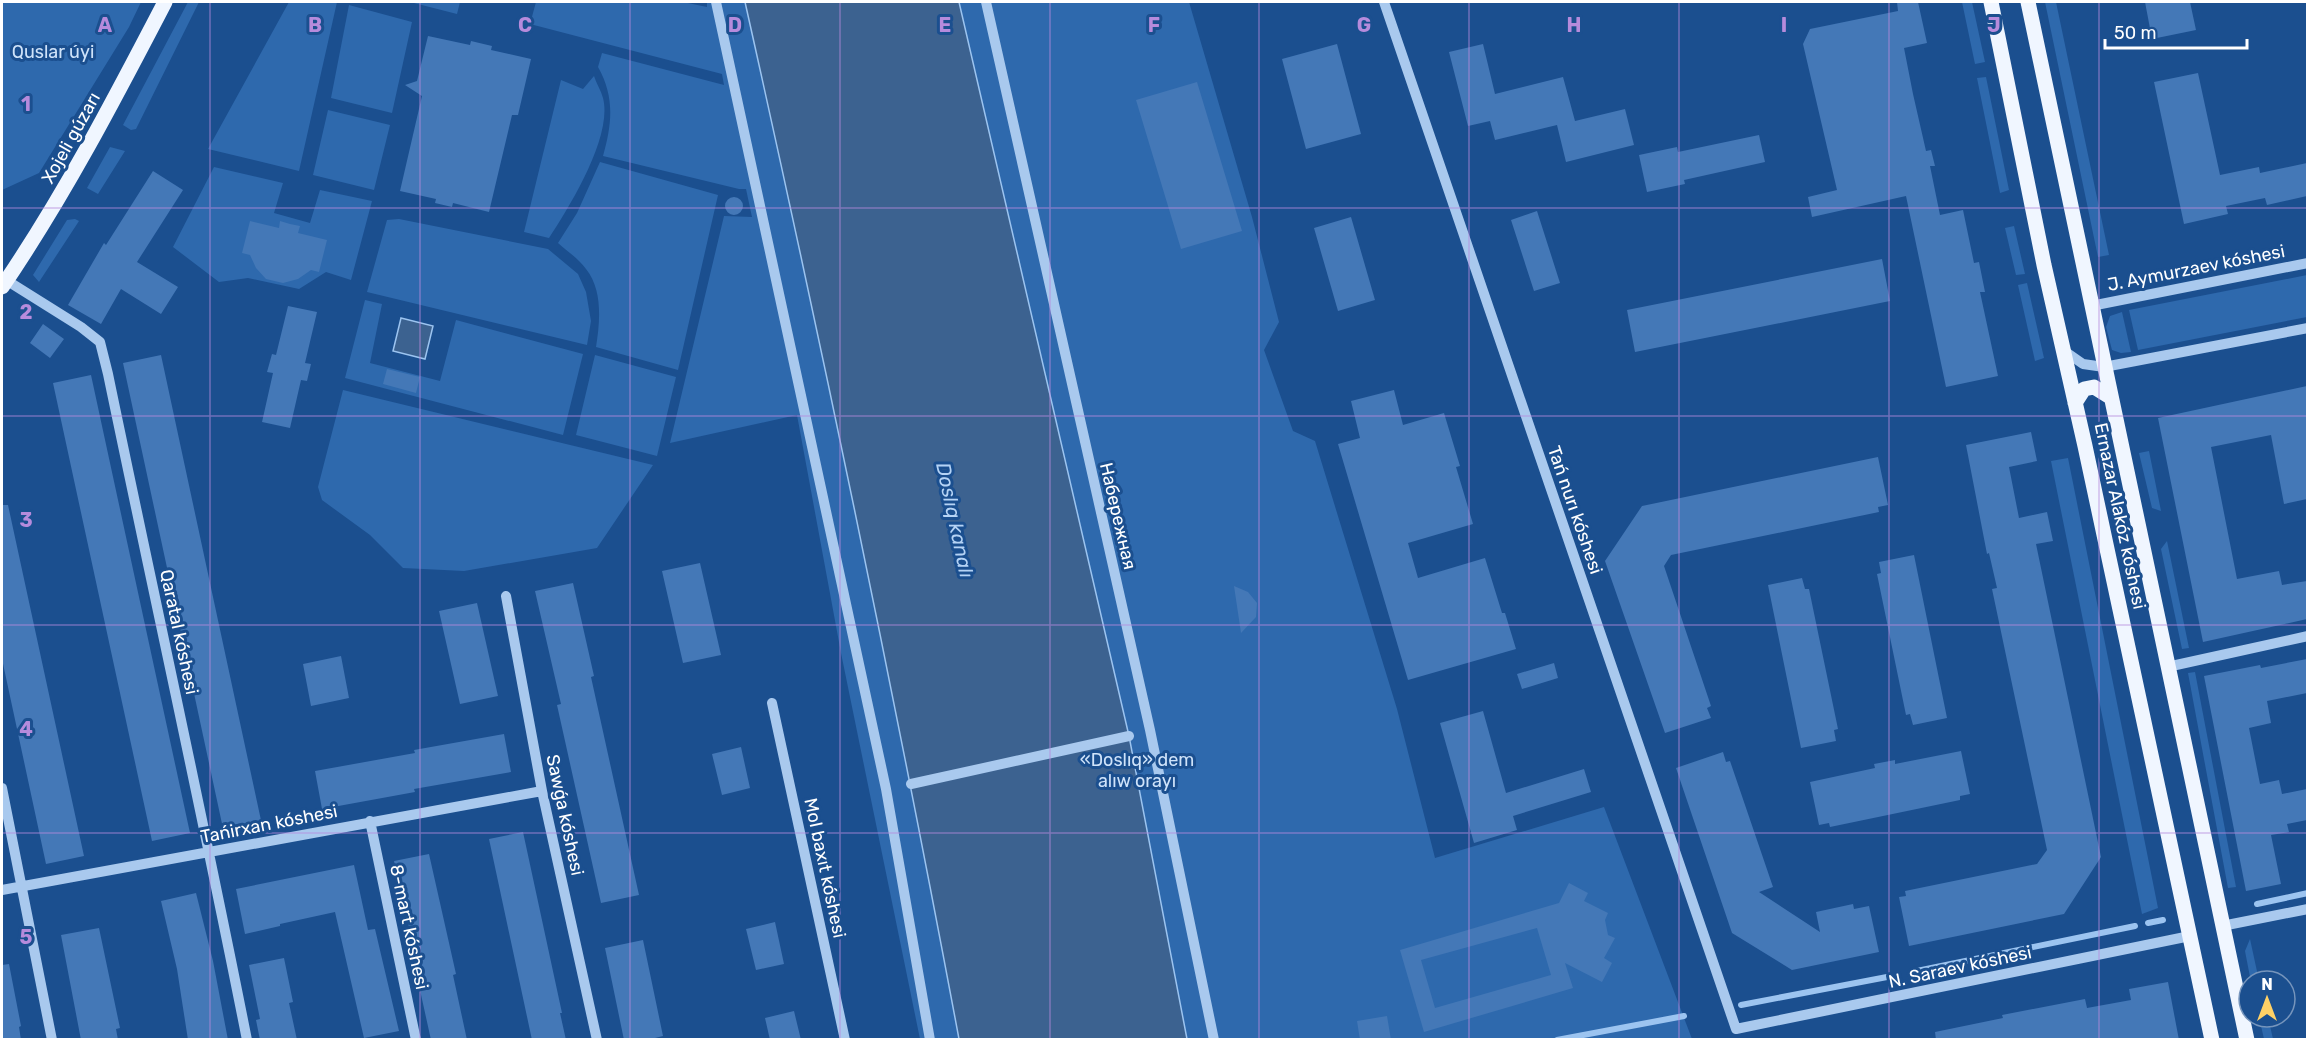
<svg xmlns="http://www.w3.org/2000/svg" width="2309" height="1041" font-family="Rubik,sans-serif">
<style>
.green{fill:#2e69ad}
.water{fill:#3c6290;stroke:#9cc4f0;stroke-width:1.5}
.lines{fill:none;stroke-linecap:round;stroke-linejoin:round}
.stream{stroke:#9cc4f0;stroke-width:6}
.building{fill:#4478b7;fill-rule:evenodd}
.minor{stroke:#a9c9ee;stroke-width:10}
.major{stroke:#f0f6ff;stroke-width:15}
.grid{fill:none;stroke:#b68bdc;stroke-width:1.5;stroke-opacity:0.55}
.labels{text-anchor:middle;stroke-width:6;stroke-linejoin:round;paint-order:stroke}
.park-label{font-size:18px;fill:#cfe3fa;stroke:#1b4f8f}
.street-label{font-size:18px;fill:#fff;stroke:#1b4f8f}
.water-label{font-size:20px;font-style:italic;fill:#b5d3f5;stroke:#1b4f8f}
.grid-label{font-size:20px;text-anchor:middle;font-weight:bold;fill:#b68bdc;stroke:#1b4f8f;stroke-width:6;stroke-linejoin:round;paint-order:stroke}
</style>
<rect width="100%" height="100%" fill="#1b4f8f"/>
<path class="green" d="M2 2H141L129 27 39 173 2 190Z
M188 2H199L136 129 131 130 123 125Z
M289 2H337L299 171 208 149Z
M410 2H460L457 14Z
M536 2H683L707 7V2H1189L1252 217 1279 322 1264 350 1293 431 1315 441 1397 709 1435 858 1604 807 1692 1039H920L841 653 797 415 670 443 724 216 752 217 746 189H739L603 156C612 124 615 97 598 67L602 53 724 85 722 74 530 24Z
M1962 2H1972L1985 62 1975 64Z
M2045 2H2056L2109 255 2098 257Z
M349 5 412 22 392 113 331 98Z
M594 76C596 83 601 90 603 98 613 136 570 206 549 238L524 232 561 80 583 89Z
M1986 77 2009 190 2000 193 1977 78Z
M328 110 390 125 374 190 313 175Z
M110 147 125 151 98 194 87 188Z
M600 162 718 195 678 370 596 347C600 322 603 290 586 269 579 259 567 251 558 243L577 213Z
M214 167 283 183 274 213 310 223 320 190 372 201 351 280 326 272 299 289 248 278 219 282 173 247Z
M75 219 79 221 39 282 33 275 67 220Z
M399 219 548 249 578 274 586 292 591 321 587 345 367 292 387 220Z
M2014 226 2025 274 2016 275 2005 228Z
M2307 275V317L2138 350 2129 310Z
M2027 283 2044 358 2035 361 2018 285Z
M365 300 382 304 370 363 440 381 456 320 583 354 563 435 345 378Z
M2122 312 2131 352 2121 353 2112 350 2106 327 2110 316Z
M595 355 676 377 657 456 576 435Z
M343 390 653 465 597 548 464 571 403 568 370 535 322 500 318 487Z
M2149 451 2161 511 2152 508 2139 453Z
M2068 458 2158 908 2142 914 2051 461Z
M2167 541 2189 648 2182 649 2161 549Z
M2195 672 2236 887 2228 888 2188 673Z
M2250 939 2258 976 2250 977 2245 951Z
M2259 1017H2268L2273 1039H2264Z"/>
<path class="water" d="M745 2H959L1129 736 1187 1039H959C894 692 822 346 745 2Z
M401 318 433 326 425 359 393 351Z"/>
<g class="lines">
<path class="stream" d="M2257 904 2308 893
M2148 923 2163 920
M1912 972 2135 926
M1741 1005 1887 977
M1557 1040 1684 1016"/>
</g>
<path class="building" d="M1897 2H1918L1927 43 1904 48 1913 94 1926 151 1931 150 1935 166H1930L1940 215 1963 210 1974 263 1979 262 1985 292H1980L1998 376 1946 387 1906 196 1812 217 1808 197 1837 190 1803 44 1810 29 1898 11Z
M2145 2H2190L2196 30 2152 39Z
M428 36 470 45 471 41 492 46 491 50 531 59 518 115H512L489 212 453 203 452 207 435 203 436 199 400 191 422 96 405 85 417 81Z
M1337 44 1361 134 1306 149 1282 59Z
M1483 44 1495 94 1563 77 1575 121 1625 109 1634 145 1566 162 1557 125 1495 140 1490 121 1468 126 1449 52Z
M2198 73 2220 175 2259 167 2260 173 2307 163V196L2267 205 2265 198 2226 206 2228 214 2184 224 2154 82Z
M1197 82 1242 231 1181 249 1136 100Z
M1759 135 1765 162 1684 180 1685 184 1647 192 1639 155 1677 147 1678 152Z
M153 171 183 190 137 262 178 287 161 314 121 289 101 324 68 305 104 243 106 245Z
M725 206a9 9 0 1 1 18 0a9 9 0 1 1-18 0Z
M1537 211 1560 283 1534 291 1511 220Z
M1351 217 1375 300 1338 311 1314 228Z
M250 221 279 228 280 221 290 224 300 226 298 233 327 240 319 272 311 270 298 279 283 283 266 279 256 268 250 255 242 253Z
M1882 259 1890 301 1635 352 1627 310Z
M288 306 317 312 305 363 311 364 307 381 301 380 290 428 262 422 273 373 267 372 272 354 276 355Z
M43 324 64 339 50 358 30 343Z
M161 355 262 825 224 833 123 363Z
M387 369 420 377 416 393 383 384Z
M91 375 190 833 152 841 53 383Z
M2307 386V499L2284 504 2271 435 2211 447 2237 579 2279 571 2282 585 2307 581V619L2203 642 2158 418Z
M1394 390 1403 425 1444 413 1460 466 1456 467 1473 524 1408 543 1418 578 1485 558 1502 613H1505L1516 649 1408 680 1338 444 1360 438 1351 401Z
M2031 432 2037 461 2009 467 2019 518 2047 512 2053 541 2036 544 2101 857 2064 914 1909 946 1899 897 1906 896 1905 891 2037 864 2047 850 1992 589 1997 588 1989 553 1987 554 1966 445Z
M1878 457 1888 505 1878 507 1879 512 1671 555 1664 566 1711 706 1707 708 1711 718 1665 733 1605 561 1642 506Z
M2 505H8L84 856 46 864 2 659Z
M1914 555 1947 718 1913 725 1910 714 1906 715 1877 574 1881 573 1879 562Z
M700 563 721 655 683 663 662 571Z
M1802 578 1805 589H1809L1838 729 1834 730 1836 741 1801 748 1768 585Z
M573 583 594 676 591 677 639 895 601 903 557 705 561 704 535 591Z
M1234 586 1248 592 1257 603 1256 617 1241 633Z
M477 603 498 696 460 704 439 611Z
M341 656 349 698 311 706 303 664Z
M2307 659V693L2267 701 2271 723 2249 728 2260 784 2279 780 2282 794 2307 789V820L2287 824 2289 832 2271 835 2281 884 2246 891 2204 676 2260 665 2261 668Z
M1554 663 1558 678 1522 689 1517 674Z
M1483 711 1506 793 1584 769 1591 792 1513 816 1517 830 1474 843 1440 723Z
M504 734 511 772 414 789 415 792 322 809 315 771 415 753 414 750Z
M741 747 750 788 722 795 712 754Z
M1961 751 1970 794 1960 796V800L1830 827 1829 823 1819 825 1810 782 1875 768 1874 764 1895 760V764Z
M1723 752 1726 762 1730 761 1773 887 1759 892 1820 932 1816 912 1853 904 1854 909 1869 906 1879 952 1792 970 1732 933 1676 768Z
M523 832 562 1013H560L566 1040H532L489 839Z
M429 854 456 974 453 975 467 1040H431L420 990 423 989 394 861Z
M354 865 368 930 375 929 399 1031 364 1038 335 912 280 924V926L245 934 236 889Z
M1569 883 1588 893 1584 901 1608 913 1605 920 1608 935 1615 938 1604 958 1612 963 1602 982 1565 963 1573 988 1424 1032 1400 950 1559 903ZM1537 928 1551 975 1435 1008 1421 960Z
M196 893 213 961 228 1040H188L177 969 161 901Z
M775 922 784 964 756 970 746 929Z
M99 928 120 1028 116 1029 118 1040H81L61 935Z
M643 940 663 1036 647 1040H624L605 948Z
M284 958 293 1002 289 1003 297 1040H260L256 1020 260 1019 249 965Z
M9 964 21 1026 19 1027 21 1040H2V965Z
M2168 982 2179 1040H1936L1935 1032 2003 1018 2002 1015 2085 999 2087 1008 2131 1000 2129 989Z
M794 1011 801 1040H770L765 1018Z
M1387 1016 1391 1040H1360L1357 1021Z"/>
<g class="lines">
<path class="minor" d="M716 2 886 789 930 1040
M986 2 1150 730 1214 1040
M1384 2 1736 1029 2190 936
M6 280 81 327 100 342 108 374C154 596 203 817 247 1040
M2091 306 2308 263
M2063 350 2083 364 2104 367 2308 328
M506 596 542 791 597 1040
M2167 667 2308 636
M772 703 845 1040
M911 784 1129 736
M2 788 52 1040
M370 821 416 1040
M2 890 542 791
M2222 926 2308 909"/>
<path class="major" d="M1991 2 2044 265 2085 446 2212 1040
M2028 2 2247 1040
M2 287C64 196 114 100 165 2
M2075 403 2084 389 2094 387 2110 397"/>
</g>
<path class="grid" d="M210 2V1040M420 2V1040M630 2V1040M840 2V1040M1050 2V1040M1259 2V1040M1469 2V1040M1679 2V1040M1889 2V1040M2099 2V1040M2 208H2308M2 416H2308M2 625H2308M2 833H2308"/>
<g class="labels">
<g class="park-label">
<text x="53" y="58">Quslar úyi</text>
<text x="1137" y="766">«Doslıq» dem<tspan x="1137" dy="21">alıw orayı</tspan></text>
</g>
<g class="street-label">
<text transform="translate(71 138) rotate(-61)" y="6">Xojeli gúzarı</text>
<text transform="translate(2196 268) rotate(-11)" y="6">J. Aymurzaev kóshesi</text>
<text transform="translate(1575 510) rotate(71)" y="6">Tań nurı kóshesi</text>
<text transform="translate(1118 516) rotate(77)" y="6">Набережная</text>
<text transform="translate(2120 516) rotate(78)" y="6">Ernazar Alakóz kóshesi</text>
<text transform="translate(179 632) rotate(78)" y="6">Qaratal kóshesi</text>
<text transform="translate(565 815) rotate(78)" y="6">Sawǵa kóshesi</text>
<text transform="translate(269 824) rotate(-11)" y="6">Tańirxan kóshesi</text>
<text transform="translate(825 868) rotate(78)" y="6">Mol baxıt kóshesi</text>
<text transform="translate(409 927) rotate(78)" y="6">8-mart kóshesi</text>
<text transform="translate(1960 967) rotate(-12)" y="6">N. Saraev kóshesi</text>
</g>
<g class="water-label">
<text transform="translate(955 520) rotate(78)" y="7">Doslıq kanalı</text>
</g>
</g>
<g class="grid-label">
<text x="105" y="32">A</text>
<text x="315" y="32">B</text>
<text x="525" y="32">C</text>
<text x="735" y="32">D</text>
<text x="945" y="32">E</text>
<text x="1154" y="32">F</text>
<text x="1364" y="32">G</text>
<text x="1574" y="32">H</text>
<text x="1784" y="32">I</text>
<text x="1994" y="32">J</text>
<text x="26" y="111">1</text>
<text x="26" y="319">2</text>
<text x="26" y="527">3</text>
<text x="26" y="736">4</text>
<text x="26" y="944">5</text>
</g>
<rect width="2309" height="1041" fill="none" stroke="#ffffff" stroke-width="6"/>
<g transform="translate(2267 999)"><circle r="28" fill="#1b4f8f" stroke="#7695bc" stroke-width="1.5"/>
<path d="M0-4.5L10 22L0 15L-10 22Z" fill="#ffd166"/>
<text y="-9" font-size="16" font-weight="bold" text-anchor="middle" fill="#ffffff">N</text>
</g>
<path d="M2105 39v9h142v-9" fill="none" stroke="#ffffff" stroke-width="3"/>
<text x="2114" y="39" font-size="18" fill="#ffffff" stroke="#1b4f8f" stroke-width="4.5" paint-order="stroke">50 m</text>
</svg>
